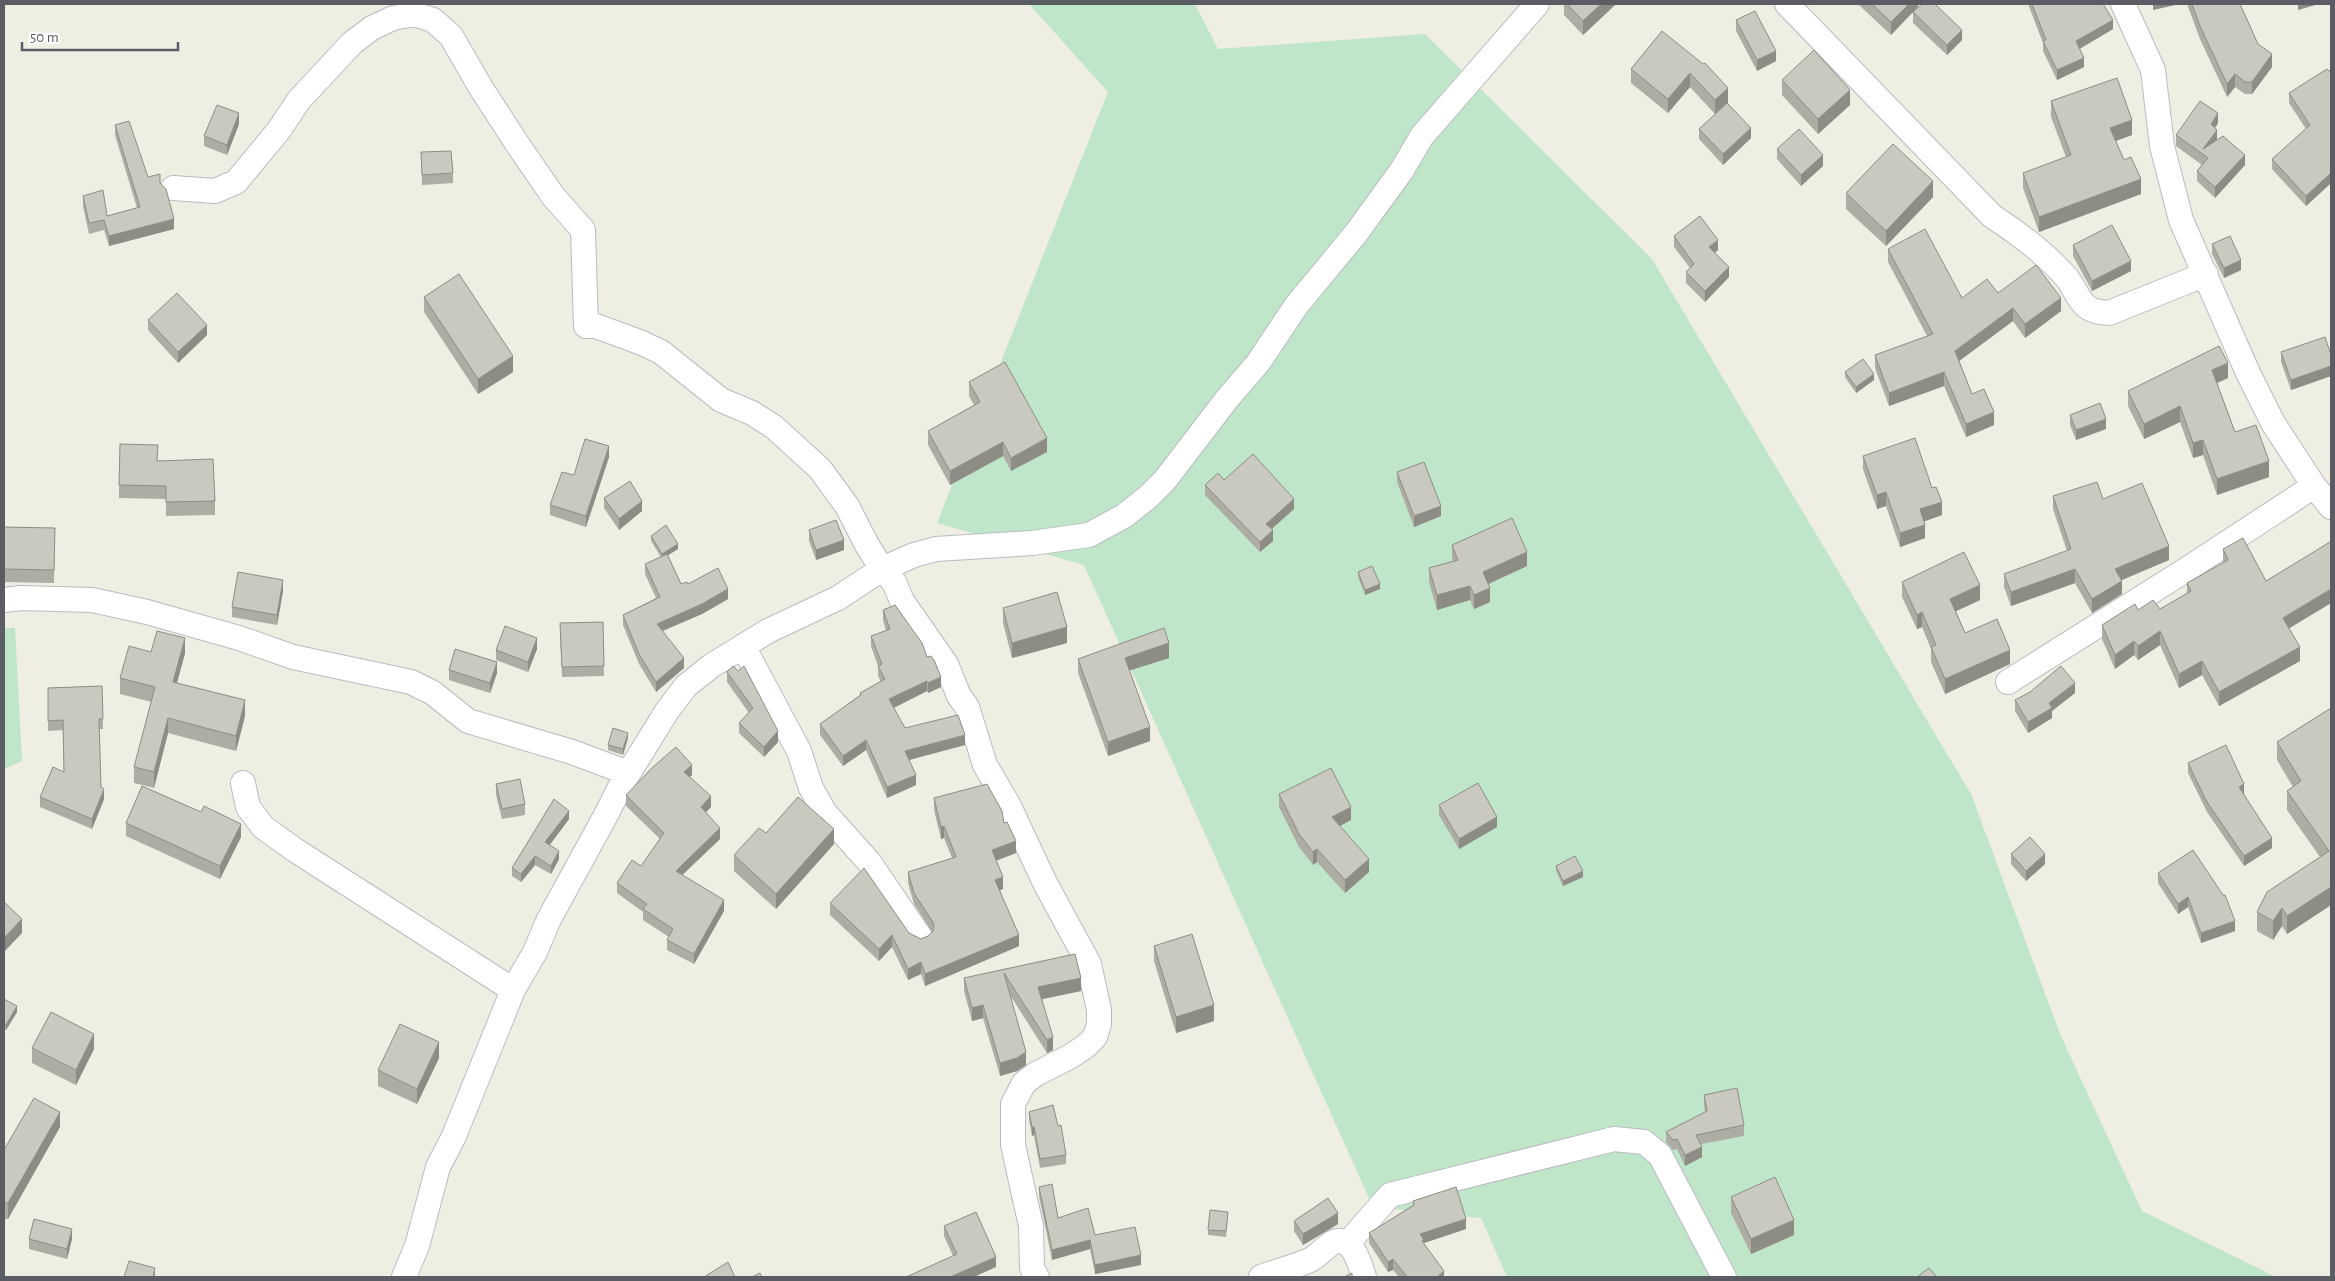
<svg xmlns="http://www.w3.org/2000/svg" width="2335" height="1281" font-family="'Alegreya Sans',sans-serif">
<style>
.green{fill:#bfe6c8}
.lines{fill:none;stroke-linecap:round;stroke-linejoin:round}
.street-casing{stroke:#babbc2;stroke-width:26}
.street{stroke:#fff;stroke-width:24}
.wall{fill:#adada4}
.shaded-wall{fill:#8d8d86}
.building{fill:#c9c9bf;stroke:#8d8d86}
</style>
<rect width="100%" height="100%" fill="#eeeee3"/>
<path class="green" d="M1029 4H1195L1218 49 1425 34 1652 259 1971 794 2060 1034 2142 1211 2276 1277H1507L1481 1218 1373 1207 1084 565 937 523 1108 92Z
M4 628H15L22 761 4 769Z"/>
<g class="lines">
<g class="street-casing">
<path id="street" d="M1787 4 1992 216C2018 233 2046 254 2067 278 2074 287 2078 300 2087 307 2094 312 2100 312 2109 313L2206 274
M2123 4 2153 70 2162 146 2181 220 2248 373 2273 423 2314 486 2331 507
M173 188 215 191 236 182 279 130 299 100 352 43 372 28 393 18 414 14 433 20 451 36 481 88 518 145 553 196 583 230 586 326H596L642 343 661 352 721 400 752 413 774 427 820 469 847 506 867 545 882 569 894 582 902 601 946 664 959 696 967 707 985 765 1009 806 1045 883 1089 964 1099 1010V1024L1095 1037 1086 1046 1071 1056 1036 1074 1024 1083 1013 1104V1145L1031 1226 1032 1268 1037 1277
M4 600 21 598 92 600 147 612 239 638 293 657 411 682 433 693 468 721 572 752 628 773
M743 646 799 751 811 788 825 813 869 862 920 937
M2008 682 2192 566 2314 486
M243 783 248 807 263 827 295 850 513 990
M1348 1243 1390 1195 1614 1139 1644 1142 1660 1155 1724 1277
M404 1277 417 1246 438 1167 454 1136 513 990 535 952 549 919 606 815 620 787 667 711 686 686 711 666 768 631 838 598 882 569 914 555 936 549 1032 543 1089 535 1124 516 1148 497 1165 480 1227 399 1258 363 1296 306 1357 232 1402 170 1422 136 1537 4
M1261 1277C1277 1271 1294 1267 1310 1260 1318 1256 1324 1248 1332 1243 1351 1232 1360 1264 1364 1277"/>
</g>
<use href="#street" class="street"/>
</g>
<path class="wall" d="M1564 4H1615V5L1583 35 1564 15Z
M1858 4H1918L1891 35Z
M2028 4H2103L2113 29 2079 49 2084 67 2057 80 2043 51V43Z
M2187 4H2240L2258 44 2272 67 2252 94H2245L2235 87 2227 97 2200 39Z
M1913 12 1962 40 1947 55 1913 23Z
M1736 20 1776 61 1757 71 1736 31Z
M1662 31 1728 102 1727 103 1751 138 1723 165 1699 139V129L1715 114 1690 87 1668 113 1631 83V69Z
M2331 70V183L2306 206 2272 169V159L2306 129 2289 103V93Z
M1782 80 1850 105 1818 134 1782 95Z
M2051 101 2132 135 2116 141 2124 160 2141 194 2039 232 2023 188V173L2066 157 2051 117Z
M2218 123 2215 128 2217 140 2245 165 2215 198 2197 181V171L2202 165 2176 146V135Z
M239 124 227 155 204 146V136Z
M115 125 148 177 160 183 174 229 109 246 104 230 89 234 83 206V196L107 216 137 208 115 135Z
M1777 149 1823 166 1801 186 1777 159Z
M421 152 453 173V183L422 185Z
M1846 193 1933 197 1886 246 1846 209Z
M1674 236 1718 250 1715 253 1729 277 1705 302 1686 283V272L1690 268 1674 247Z
M2212 244 2241 270 2224 278 2212 254Z
M2073 245 2131 271 2092 291 2073 256Z
M1888 249 1962 298 1998 293 2061 311 2025 338 2013 321 1959 361 1972 394 1994 425 1966 437 1944 386 1889 406 1875 368V355L1927 336 1888 262Z
M424 297 513 372 478 394 424 312Z
M148 320 207 335 178 363 148 330Z
M2281 352 2331 355V376L2291 390 2281 362Z
M1845 372 1874 380 1856 393 1845 377Z
M2228 378 2217 383 2235 432 2269 477 2217 495 2203 455 2193 458 2180 422 2144 439 2128 406V391Z
M969 382 1047 452 1011 471 1003 456 950 485 928 445V431L974 405 969 396Z
M2070 415 2106 429 2076 440 2070 425Z
M1863 456 1932 488 1942 515 1924 521 1925 538 1900 547 1886 506 1877 509 1863 469Z
M609 457 586 527 550 515V505L574 475Z
M158 461 215 501V515L166 516V499L119 498V485Z
M1397 472 1441 516 1414 527 1397 482Z
M1224 480 1294 509 1271 529 1273 541 1260 552 1205 495V485Z
M2053 496 2103 499 2169 560 2121 580 2122 594 2092 613 2075 583 2011 606 2004 587V574L2067 551 2053 509Z
M604 498 642 511 619 530 604 508Z
M4 527 55 528 54 583 4 582Z
M809 530 844 550 816 560 809 541Z
M651 536 678 549 668 555 681 584H688L728 599 702 614 663 631 684 668 656 692 639 664 623 625V615L656 598 645 574V564L661 557 651 541Z
M2331 544V603L2289 628 2300 661 2219 706 2202 675 2179 688 2160 645 2138 660 2134 655 2115 669 2102 639V625L2160 609 2187 594V583L2223 563V549L2266 581Z
M1452 545 1527 566 1489 584 1490 602 1474 609 1470 600 1437 610 1429 582V568L1453 561 1452 559Z
M1358 572 1380 589 1365 595 1358 577Z
M1902 582 1980 600 1956 611 1965 633 2010 664 1945 694 1931 662V649L1922 627 1917 629 1902 597Z
M283 591 277 625 232 617V607Z
M1003 608 1067 643 1012 658 1003 623Z
M883 610 927 657 941 687 928 693 927 691 894 708 905 728 965 745 909 760 916 785 887 798 866 750 843 766 820 735V724L860 695V693L881 682 878 676V666L871 646V636L886 631 883 620Z
M603 622 604 676 562 677 560 634Z
M537 649 528 672 496 660V650Z
M151 652 185 653 177 683 245 716 236 751 168 733 154 788 134 783V767L152 702 120 694V678Z
M1169 658 1129 670 1150 741 1108 756 1078 673V659Z
M449 670 497 673 490 693 449 680Z
M727 672 778 742 764 757 739 733V723L749 713 727 682Z
M102 686 103 729H99L101 787 104 799 92 829 40 807V797L64 772 63 730 48 731V688Z
M2075 693 2052 711V718L2028 733 2015 711V700Z
M2331 708V905L2287 934 2282 926 2273 940 2257 931V912L2320 857 2287 810V791L2293 787 2277 760V742Z
M628 738 623 755 608 750V745Z
M2188 763 2244 795 2272 848 2244 866 2207 812 2188 773Z
M692 775 690 777 711 807 706 812 720 839 682 875 724 911 694 964 667 950V940L669 937 643 920V912L617 893V883L641 866 660 839 626 806V795Z
M496 784 525 804V815L502 819 496 795Z
M1279 794 1351 820 1340 826 1369 872 1345 893 1317 862 1313 865 1299 847 1279 807Z
M934 798 1004 823 1016 853 996 861 1003 889 1000 890 1019 946 925 986 921 974 908 980 892 947 879 961 830 915V903L909 933 921 939 928 936 932 932 914 904 908 883V872L952 858 944 838 941 839 934 810Z
M1439 805 1497 827 1459 849 1439 815Z
M569 819 550 845 559 859 551 874 535 865 521 882 512 876V868Z
M126 823 241 837 220 879 126 836Z
M766 833 834 844 776 909 734 871V855Z
M2011 854 2045 864 2026 881 2011 864Z
M1556 866 1583 877 1563 886 1556 871Z
M2158 873 2235 931 2201 943 2188 907 2178 914 2158 883Z
M1154 946 1214 1021 1176 1033 1154 961Z
M1075 954 1081 991 1042 999 1053 1050 1047 1053 1010 995 1026 1065 1017 1071 1000 1076 983 1018 972 1021 964 991V978Z
M4 999 17 1012 6 1030 4 1029Z
M32 1048 94 1049 76 1085 32 1063Z
M439 1058 417 1104 378 1086V1070Z
M1704 1095 1744 1125V1136L1701 1144 1702 1157 1685 1166 1677 1149 1673 1150 1666 1142V1132L1705 1112 1704 1105Z
M1029 1112 1058 1126 1066 1155V1164L1040 1168 1034 1135 1032 1136 1029 1120Z
M60 1127 8 1219H4V1150Z
M1039 1187 1058 1218 1095 1235 1141 1265 1095 1274 1090 1249 1052 1260 1039 1196Z
M1731 1197 1794 1235 1751 1254 1731 1213Z
M1413 1201 1466 1229 1424 1243 1444 1277H1399L1393 1270 1388 1272 1369 1243V1233L1413 1205Z
M1228 1217 1226 1237 1208 1235V1230Z
M1294 1221 1338 1224 1303 1245 1294 1231Z
M944 1226 996 1267 953 1256 944 1236Z
M29 1239H72L67 1259 29 1249Z"/>
<path class="shaded-wall" d="M1601 4H1615V5L1583 35V21Z
M1909 4H1918V7L1891 35V22Z
M2153 4H2180L2153 10Z
M2298 4H2319L2298 10Z
M2113 20V29L2076 51V41Z
M1962 30V40L1947 55V45Z
M1776 51V61L1757 71V60Z
M2272 54V67L2252 94V82Z
M2084 58V67L2057 80V70Z
M1690 73V87L1668 113V99Z
M2235 74V87L2227 97V84Z
M1728 88V102L1715 114V100Z
M1850 90V105L1818 134V119Z
M239 113V124L227 155V145Z
M2218 113V123L2211 134V124Z
M2132 120V135L2110 143V128Z
M1751 128V138L1723 165V154Z
M2217 130V140L2203 149Z
M1823 155V166L1801 186V175Z
M2245 155V165L2215 198V187Z
M2331 165V183L2306 206V196Z
M2141 179V194L2039 232V217Z
M1933 181V197L1886 246V231Z
M174 219V229L109 246V236Z
M1718 240V250L1709 257V247Z
M2241 260V270L2224 278V268Z
M2131 261V271L2092 291V281Z
M1729 267V277L1705 302V291Z
M2061 298V311L2025 338V324Z
M2013 308V321L1955 364V351Z
M207 325V335L178 363V352Z
M513 356V372L478 394V379Z
M2228 363V378L2212 385V370Z
M2331 366V376L2291 390V380Z
M1944 372V386L1889 406V393Z
M1874 374V380L1856 393V387Z
M2180 406V422L2144 439V424Z
M1994 412V425L1966 437V424Z
M2106 419V429L2076 440V430Z
M1047 438V452L1011 471V458Z
M2203 440V455L2193 458V443Z
M1003 442V456L950 485V471Z
M609 446V457L586 527V516Z
M2269 461V477L2217 495V479Z
M1886 492V506L1877 509V495Z
M1294 499V509L1266 534V524Z
M642 501V511L619 530V519Z
M1942 502V515L1920 523V509Z
M1441 506V516L1414 527V516Z
M1925 525V538L1900 547V533Z
M1273 530V541L1260 552V542Z
M844 540V550L816 560V550Z
M678 544V549L662 559V554Z
M2169 546V560L2115 583V569Z
M1527 552V566L1483 586V572Z
M2075 569V583L2011 606V592Z
M283 580V591L277 625V615Z
M2122 581V594L2092 613V599Z
M1380 584V589L1365 595V590Z
M1980 585V600L1950 614V599Z
M1470 586V600L1437 610V595Z
M1490 588V602L1474 609V595Z
M728 589V599L702 614 657 633V624Z
M2331 589V603L2283 632V618Z
M1922 612V627L1917 629V615Z
M1067 627V643L1012 658V643Z
M2160 631V645L2138 660V646Z
M185 638V653L173 697V682Z
M537 638V649L528 672V662Z
M2134 641V655L2115 669V655Z
M1169 643V658L1125 672V658Z
M2300 647V661L2219 706V692Z
M2010 650V664L1945 694V679Z
M684 658V668L656 692V682Z
M2202 661V675L2179 688V674Z
M497 662V673L490 693V683Z
M941 677V687L928 693V683Z
M927 681V691L889 710V699Z
M2075 683V693L2052 711V718L2028 733V722L2049 703Z
M245 700V716L236 751V736Z
M168 718V733L154 788V772Z
M1150 727V741L1108 756V742Z
M778 731V742L764 757V747Z
M628 733V738L623 755V749Z
M965 735V745L905 761V751Z
M866 740V750L843 766V756Z
M692 765V775L684 782V772Z
M916 775V785L887 798V787Z
M2244 784V795L2239 787Z
M104 789V799L92 829V819Z
M711 796V807L701 817V807Z
M1351 807V820L1332 830V817Z
M569 811V819L545 851V842Z
M1497 817V827L1459 849V839Z
M241 824V837L220 879V866Z
M944 826V838L941 839V827Z
M720 828V839L676 881V871Z
M834 829V844L776 909V894Z
M2272 838V848L2244 866V856Z
M1016 841V853L992 862V850Z
M1317 849V862L1313 865V852Z
M559 851V859L551 874V866Z
M2045 854V864L2026 881V871Z
M535 856V865L521 882V874Z
M1369 859V872L1345 893V880Z
M1583 871V877L1563 886V881Z
M1003 877V889L995 892V880Z
M2331 887V905L2287 934V916Z
M2188 897V907L2178 914V904Z
M724 900V911L694 964V954Z
M2282 908V926L2273 940V921Z
M22 919V933L4 952V938Z
M2235 921V931L2201 943V933Z
M892 935V947L879 961V949Z
M1019 935V946L925 986V974Z
M921 962V974L908 980V969Z
M1081 978V991L1038 1000V987Z
M983 1005V1018L972 1021V1008Z
M1214 1005V1021L1176 1033V1017Z
M17 1006V1012L6 1030V1025Z
M94 1034V1049L76 1085V1070Z
M1053 1037V1050L1047 1053V1040Z
M439 1042V1058L417 1104V1089Z
M1026 1052V1065L1017 1071 1000 1076V1063Z
M60 1112V1127L8 1219V1203Z
M1032 1127H1034V1135L1032 1136Z
M1702 1147V1157L1685 1166V1155Z
M1338 1213V1224L1303 1245V1234Z
M1466 1219V1229L1424 1243 1420 1234Z
M1794 1220V1235L1751 1254V1239Z
M72 1229V1239L67 1259V1249Z
M1090 1240V1249L1052 1260V1250Z
M1141 1255V1265L1095 1274V1265Z
M996 1257V1267L974 1277H950Z
M1393 1259V1270L1388 1272V1262Z
M155 1268V1277H153Z
M1444 1271V1277H1437Z"/>
<path class="building" d="M1567 4H1601L1583 21Z
M1872 4H1909L1891 22Z
M1922 4H1935L1962 30 1947 45 1913 12Z
M2032 4H2103L2113 20 2076 41 2084 58 2057 70 2043 41 2046 40Z
M2192 4H2240L2258 44 2272 54 2252 82H2245L2235 74 2227 84 2200 26Z
M1755 11 1776 51 1757 60 1736 20Z
M1662 31 1703 64 1705 63 1728 88 1715 100 1690 73 1668 99 1631 69Z
M1814 50 1850 90 1818 119 1782 80Z
M2327 69 2329 71 2331 70V165L2330 166 2331 168V173L2306 196 2272 159 2310 125 2289 93Z
M2117 78 2132 120 2110 128 2124 160 2131 157 2141 179 2039 217 2023 173 2071 155 2051 101Z
M2200 101 2218 113 2211 124 2217 130 2203 149 2223 136 2245 155 2215 187 2197 171 2208 158 2176 135Z
M1727 103 1751 128 1723 154 1699 129Z
M217 105 239 113 227 145 204 136Z
M129 121 148 177 160 174V183L166 189 174 219 109 236 104 220 89 223 83 196 103 190 107 216 140 207 115 125Z
M1799 129 1823 155 1801 175 1777 149Z
M1893 144 1933 181 1886 231 1846 193Z
M451 151 453 173 422 175 421 152Z
M1700 216 1718 240 1709 247 1729 267 1705 291 1686 272 1694 264 1674 236Z
M2112 225 2131 261 2092 281 2073 245Z
M1925 229 1962 298 1987 279 1998 293 2036 265 2061 298 2025 324 2013 308 1955 351 1972 394 1984 389 1994 412 1966 424 1944 372 1889 393 1875 355 1933 334 1888 249Z
M2230 236 2241 260 2224 268 2212 244Z
M459 274 513 356 478 379 424 297Z
M177 293 207 325 178 352 148 320Z
M2325 337 2331 355V366L2291 380 2281 352Z
M2219 346 2228 363 2212 370 2235 432 2256 425 2269 461 2217 479 2203 440 2193 443 2180 406 2144 424 2128 391Z
M1863 359 1874 374 1856 387 1845 372Z
M1005 362 1047 438 1011 458 1003 442 950 471 928 431 980 402 969 382Z
M2100 403 2106 419 2076 430 2070 415Z
M1915 438 1932 488 1936 487 1942 502 1920 509 1925 525 1900 533 1886 492 1877 495 1863 456Z
M585 439 609 446 586 516 550 505 562 472 574 475Z
M120 444 158 445 157 461 213 459 215 501 166 502V486L119 485Z
M1253 454 1294 499 1266 524 1273 530 1260 542 1205 485 1218 473 1224 480Z
M1424 462 1441 506 1414 516 1397 472Z
M630 481 642 501 619 519 604 498Z
M2097 482 2103 499 2142 483 2169 546 2115 569 2122 581 2092 599 2075 569 2011 592 2004 574 2071 549 2053 496Z
M1512 518 1527 552 1483 572 1490 588 1474 595 1470 586 1437 595 1429 568 1458 560 1452 545Z
M836 520 844 540 816 550 809 530Z
M666 525 678 544 662 554 651 536Z
M4 527 55 528 54 570 4 569Z
M2243 538 2266 581 2330 542 2331 544V589L2283 618 2300 647 2219 692 2202 661 2179 674 2160 631 2138 646 2134 641 2115 655 2102 625 2135 604 2138 610 2153 600 2160 609 2191 591 2187 583 2228 560 2223 549Z
M1964 552 1980 585 1950 599 1965 633 1997 619 2010 650 1945 679 1931 647 1936 645 1922 612 1917 615 1902 582Z
M667 554 681 584 687 582 688 584 718 568 728 589 702 604 657 624 684 658 656 682 639 654 623 615 660 597 645 564Z
M1372 566 1380 584 1365 590 1358 572Z
M238 572 283 580 277 615 232 607Z
M1057 592 1067 627 1012 643 1003 608Z
M895 605 922 643 927 657 931 656 934 660 941 677 928 683 927 681 889 699 905 728 958 715 965 735 905 751 916 775 887 787 866 740 843 756 820 724 861 695 860 693 885 679 878 666 882 664 871 636 890 629 883 610Z
M603 622 604 666 562 667 560 623Z
M505 626 537 638 528 662 496 650Z
M1164 628 1169 643 1125 658 1150 727 1108 742 1078 659Z
M157 631 185 638 173 682 245 700 236 736 168 718 154 772 134 767 155 687 120 678 129 646 151 652Z
M455 649 497 662 490 683 449 670Z
M733 666 738 671 744 666 778 731 764 747 739 723 753 708 727 672Z
M2061 666 2075 683 2049 703 2052 708 2028 722 2015 700 2030 692Z
M102 686 103 719H99L101 787 104 789 92 819 40 797 53 767 64 772 63 720 48 721V688Z
M2331 708V887L2287 916 2282 908 2273 921 2257 912 2267 892 2329 851 2287 791 2301 781 2277 742Z
M613 728 628 733 623 749 608 745Z
M2226 745 2244 784 2239 787 2272 838 2244 856 2207 802 2188 763Z
M676 747 692 765 684 772 711 796 701 807 720 828 676 871 724 900 694 954 667 940 673 929 643 909 647 904 617 883 632 860 641 866 664 833 626 795 653 767Z
M1331 768 1351 807 1332 817 1369 859 1345 880 1317 849 1313 852 1299 834 1279 794Z
M520 779 525 804 502 809 496 784Z
M1478 783 1497 817 1459 839 1439 805Z
M987 784 1002 811 1004 823 1007 822 1016 841 992 850 1003 877 995 880 1019 935 925 974 921 962 908 969 892 935 879 949 830 903 864 868 909 933 921 939 928 936 933 931 934 924 914 893 908 872 956 857 944 826 941 827 934 798Z
M142 786 201 812 204 806 241 824 220 866 126 823Z
M798 797 834 829 776 894 734 855 759 828 766 833Z
M554 799 569 811 545 842 559 851 551 866 535 856 521 874 512 868Z
M2030 837 2045 854 2026 871 2011 854Z
M2193 850 2223 895H2225L2235 921 2201 933 2188 897 2178 904 2158 873Z
M1575 856 1583 871 1563 881 1556 866Z
M4 902 22 919 4 938Z
M1192 934 1214 1005 1176 1017 1154 946Z
M1075 954 1081 978 1038 987 1053 1037 1047 1040 1004 973 1026 1052 1017 1058 1000 1063 983 1005 972 1008 964 978Z
M4 999 17 1006 6 1025 4 1024Z
M51 1012 94 1034 76 1070 32 1048Z
M400 1024 439 1042 417 1089 378 1070Z
M1737 1088 1744 1125 1696 1135 1702 1147 1685 1155 1677 1139 1673 1140 1666 1132 1707 1111 1704 1095Z
M34 1098 60 1112 8 1203H4V1150Z
M1053 1105 1058 1126 1061 1125 1066 1155 1040 1159 1034 1127H1032L1029 1112Z
M1775 1177 1794 1220 1751 1239 1731 1197Z
M1052 1184 1058 1218 1088 1208 1095 1235 1135 1227 1141 1255 1095 1265 1090 1240 1052 1250 1039 1187Z
M1456 1187 1466 1219 1420 1234 1424 1240 1422 1241 1444 1271 1437 1277H1407L1393 1259 1388 1262 1369 1233 1414 1205 1413 1201Z
M1328 1198 1338 1213 1303 1234 1294 1221Z
M1210 1210 1228 1212 1226 1231 1208 1230Z
M976 1212 996 1257 950 1277H906L957 1254 944 1226Z
M34 1219 72 1229 67 1249 29 1239Z
M129 1261 155 1268 153 1277H124Z
M728 1262 735 1277H704Z
M1929 1268 1937 1277H1917Z
M760 1273 762 1277H752Z
M1352 1273V1277H1344Z"/>
<rect width="2335" height="1281" fill="none" stroke="#5b5d64" stroke-width="10"/>
<path d="M22 42v8h156v-8" fill="none" stroke="#5b5d64" stroke-width="2.5"/>
<text x="30" y="42" font-size="15" fill="#5b5d64" stroke="#ffffff" stroke-width="4" paint-order="stroke">50 m</text>
</svg>
